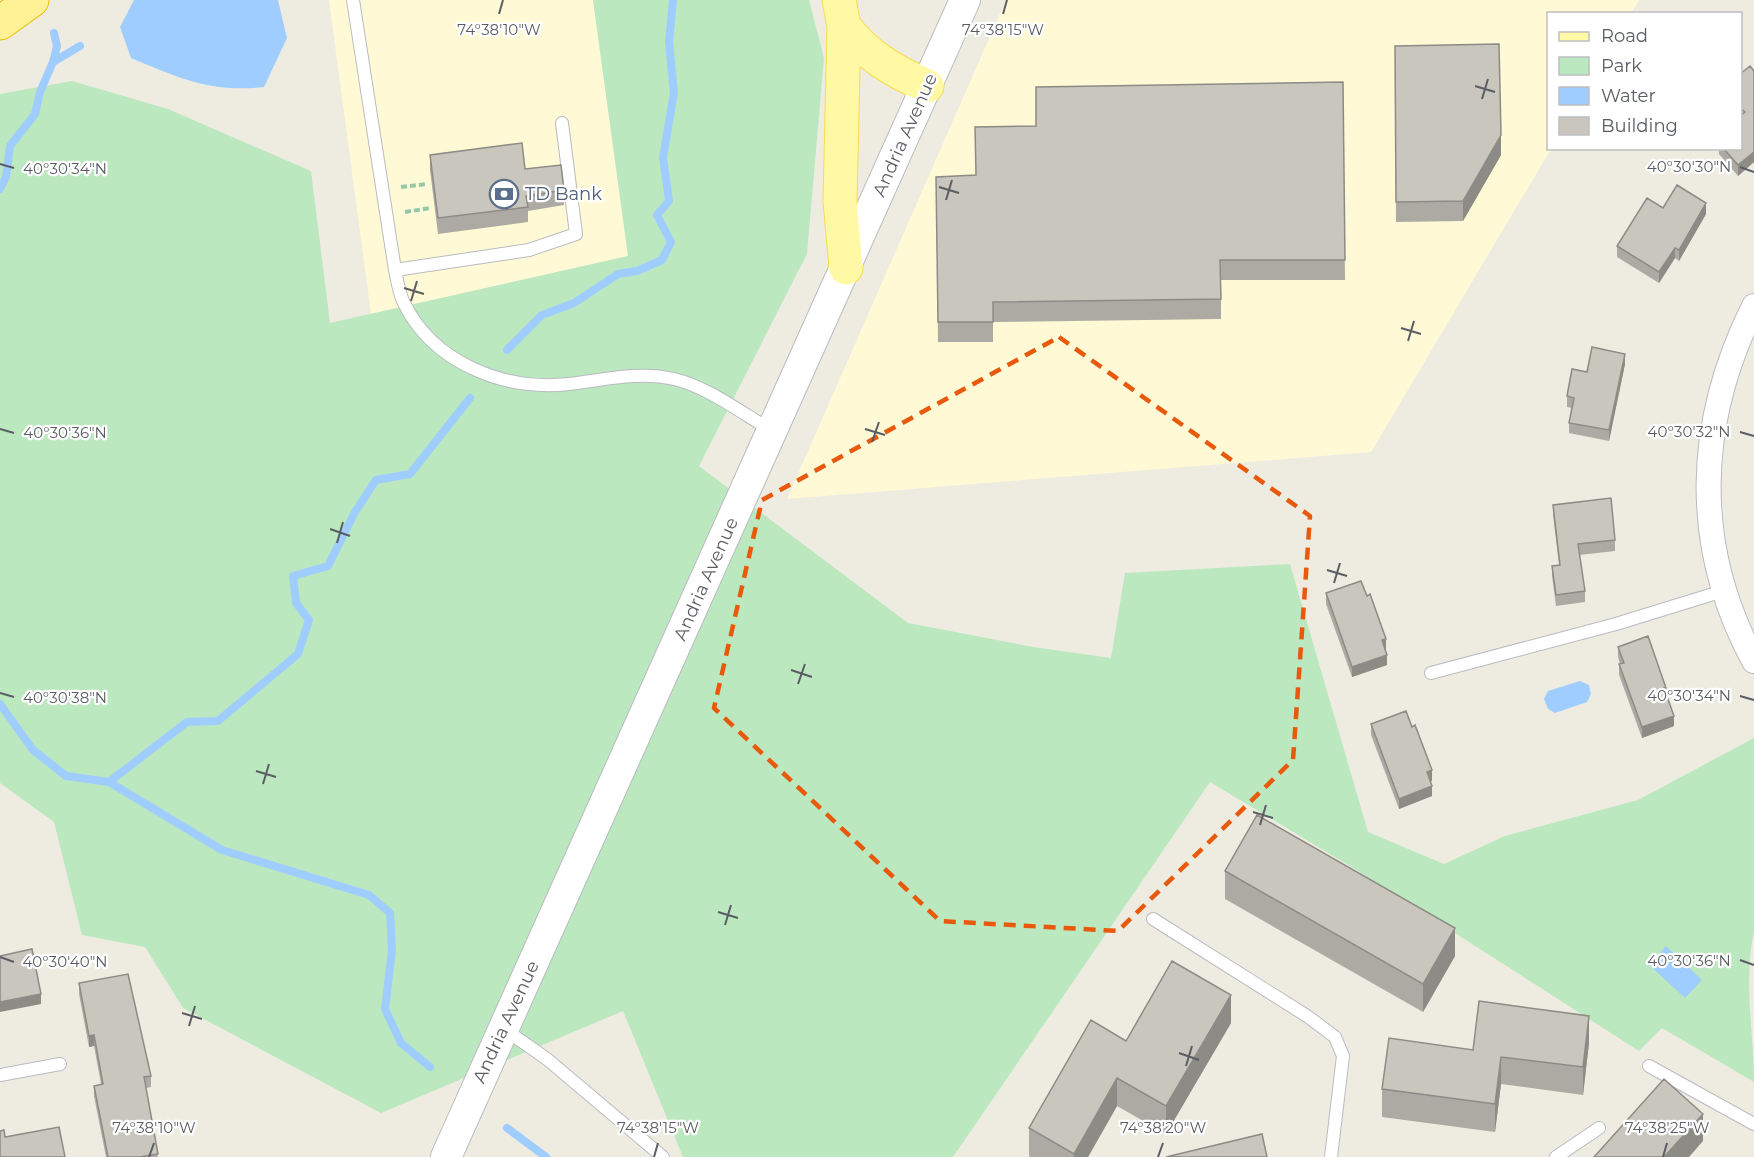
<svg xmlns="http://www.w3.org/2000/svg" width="1754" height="1157" font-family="Montserrat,sans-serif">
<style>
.commercial{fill:#fff9d5}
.green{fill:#bbe8bf}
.water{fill:#a0cdff}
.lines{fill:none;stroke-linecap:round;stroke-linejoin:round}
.stream{stroke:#a0cdff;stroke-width:8}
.service-casing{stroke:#b9bbc1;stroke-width:14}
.minor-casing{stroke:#b9bbc1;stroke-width:26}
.tertiary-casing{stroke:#b9bbc1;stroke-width:32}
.primary-casing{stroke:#fbdb4d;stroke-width:35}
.trunk-casing{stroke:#efba00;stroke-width:35}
.path{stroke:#94c8a8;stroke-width:4;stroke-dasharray:6 3;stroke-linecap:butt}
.service{stroke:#fff;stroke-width:12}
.minor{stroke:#fff;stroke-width:24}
.tertiary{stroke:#fff;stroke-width:30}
.primary{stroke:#fff9a5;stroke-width:33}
.trunk{stroke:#fff296;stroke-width:33}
.wall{fill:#adaaa3}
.shaded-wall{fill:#8d8b85}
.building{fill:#c9c6be;stroke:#8d8b85;stroke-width:1.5}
.marked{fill:none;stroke:#e8590c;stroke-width:4.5;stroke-dasharray:12 8;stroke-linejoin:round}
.ticks{fill:none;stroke:#5a5d63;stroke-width:2}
.labels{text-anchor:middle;stroke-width:4.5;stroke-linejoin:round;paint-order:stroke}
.street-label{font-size:18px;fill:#5a5d63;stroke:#fff}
.service-label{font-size:18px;fill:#4e5e75;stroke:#fff;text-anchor:start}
.ticks-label{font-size:15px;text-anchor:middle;fill:#5a5d63;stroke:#fff;stroke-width:4.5;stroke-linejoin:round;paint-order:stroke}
</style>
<rect width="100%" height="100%" fill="#eeece1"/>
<path class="commercial" d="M329 0H593L628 256 371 314Z
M1006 0H1639L1631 13 1548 14V148L1551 149 1371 452 787 499Z"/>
<path class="green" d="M593 0H809L824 58 807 254 699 466 908 623 1033 647 1111 658 1125 573 1290 564 1368 832 1444 864 1505 836 1638 800 1754 738V931C1743 981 1754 1032 1754 1082L1662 1028 1639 1051 1358 871 1210 782 953 1157H683L623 1011 381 1113 183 1008 145 947 82 935 54 822 0 783V94L72 81 168 109 311 171 330 323 628 256Z"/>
<path class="water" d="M134 0H278L287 38 264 87C211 93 179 78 131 58L120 27Z
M1580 681 1589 685 1591 694 1587 702 1555 713 1548 709 1544 699 1548 691Z
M1666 946 1702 980 1685 998 1649 965Z"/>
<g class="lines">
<path class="stream" d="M53 62 80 46
M0 189 6 177 10 146 35 114 40 92 53 62 57 46 54 33
M507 350 542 315 574 303 618 274 637 271 662 260 671 242 657 215 669 201 663 157 674 93 669 42 673 0
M0 704 33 750 66 776 109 782 222 850 369 895 390 913 392 950 385 1009 401 1043 430 1067
M109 782 187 722 218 721 298 654 309 620 296 603 293 576 328 566 355 512 376 480 410 474 470 398
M507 1128 546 1157"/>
<g class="service-casing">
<path id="service" d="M353 0 395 270C397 280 399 292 403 301 432 363 504 391 569 384 604 380 638 371 674 379 708 387 740 412 771 430
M395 270 529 250 576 234 562 123
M1431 673 1616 624 1723 591
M1153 919 1307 1016 1335 1037 1343 1056 1331 1157
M504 1029 547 1059 663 1157
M1649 1066 1754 1124
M0 1075 60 1064
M1556 1157 1599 1128"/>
</g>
<g class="minor-casing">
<path id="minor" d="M1754 306C1696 422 1691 545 1754 661"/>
</g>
<g class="tertiary-casing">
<path id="tertiary" d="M446 1157 965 0"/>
</g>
<g class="primary-casing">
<path id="primary" d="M839 0 844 26 840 201 846 268
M844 26C866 55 893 71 927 86"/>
</g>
<g class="trunk-casing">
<path id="trunk" d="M0 23 32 0"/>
</g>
<path class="path" d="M401 187 427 184
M405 212 431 208"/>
<use href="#service" class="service"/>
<use href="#minor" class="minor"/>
<use href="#tertiary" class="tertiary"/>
<use href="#primary" class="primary"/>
<use href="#trunk" class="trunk"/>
</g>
<path class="wall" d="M1395 46 1501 155 1463 221 1396 222Z
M1754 71V162L1738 176 1719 154V148H1740V74Z
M1343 82 1345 280H1221V319L993 322V342H938L936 177 976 175 975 127 1036 126Z
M430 155 525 169 564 190V205L528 211V222L438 234 430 170Z
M1663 208 1706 214 1679 261 1675 258 1659 283 1617 257V246Z
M1625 364 1609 441 1569 433V423L1572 408 1567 407V396L1587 372Z
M1553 505 1615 540V551L1579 555 1585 591V602L1556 606 1552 576V566L1559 565 1553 515Z
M1326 593 1386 649 1385 650 1387 665 1352 677 1326 604Z
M1618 647 1666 695 1674 726 1642 738 1619 675V664H1620L1618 657Z
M1371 724 1432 781H1430L1432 796 1399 809 1371 735Z
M1225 871 1455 956 1423 1012 1225 899Z
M79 983 151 1076V1087L146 1088 158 1157H106L94 1096V1086L101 1084 94 1046 89 1047 79 994Z
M1231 1023 1166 1134 1117 1106 1088 1157H1030L1029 1156V1128L1126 1041Z
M1589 1043 1583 1095 1501 1084 1495 1132 1382 1117V1089L1473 1050Z"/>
<path class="shaded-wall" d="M1501 135V155L1463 221V201Z
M1754 152V162L1738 176V165Z
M1706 203V214L1679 261V250Z
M1675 248V258L1659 283V272Z
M1625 354V364L1609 441V430Z
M1386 639V649L1382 651V640Z
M1387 655V665L1352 677V667Z
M1674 716V726L1642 738V727Z
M1432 770V781L1427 782V772Z
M1432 786V796L1399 809V799Z
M1455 928V956L1423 1012V984Z
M41 994V1004L0 1012V1002Z
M1231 995V1023L1166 1134V1106Z
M1589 1016V1043L1583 1095V1067Z
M94 1035V1046L89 1047V1036Z
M1501 1057V1084L1495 1132V1104Z
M1117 1078V1106L1088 1157H1074V1154Z
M1703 1114V1141L1689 1157H1664Z"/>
<path class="building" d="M1499 44 1501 135 1463 201 1396 202 1395 46Z
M1750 66 1754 71V152L1738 165 1723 148H1740V116L1745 112 1740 108V74Z
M1343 82 1345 260H1220L1221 299 993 302V322H938L936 177 976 175 975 127 1036 126V87Z
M522 143 525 169 561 165 564 190 526 196 528 207 438 218 430 155Z
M1677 185 1706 203 1679 250 1675 248 1659 272 1617 246 1647 198 1663 208Z
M1592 347 1625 354 1609 430 1569 423 1574 398 1567 396 1572 369 1587 372Z
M1611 498 1615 540 1578 544 1585 591 1556 595 1552 566 1560 565 1553 505Z
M1361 581 1367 596 1370 594 1386 639 1382 640 1387 655 1352 667 1326 593Z
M1648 636 1666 688H1664L1674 716 1642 727 1619 664 1624 663 1618 647Z
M1406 711 1412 727 1415 725 1432 770 1427 772 1432 786 1399 799 1371 724Z
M1257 815 1455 928 1423 984 1225 871Z
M32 949 41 994 0 1002V956Z
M1172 961 1231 995 1166 1106 1117 1078 1074 1154 1029 1128 1091 1020 1126 1041Z
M128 974 151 1076 144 1077 158 1154 139 1157H108L94 1086 103 1084 94 1035 89 1036 79 983Z
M1479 1001 1589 1016 1583 1067 1501 1057 1495 1104 1382 1089 1389 1038 1473 1050Z
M1664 1079 1703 1114 1664 1157H1594Z
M59 1127 65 1157H0V1131L4 1130 5 1137Z
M1262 1134 1267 1157H1166Z"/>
<path class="marked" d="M1059 337 1310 516 1293 760 1118 931 940 921 714 708 762 500Z"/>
<path class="ticks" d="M499 14 503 0M1003 14 1007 0M1475 86 1495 92M1482 99 1488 79M0 164 14 168M1740 167 1754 172M939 187 959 193M946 200 952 180M404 288 424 294M411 301 417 281M1401 328 1421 334M1408 341 1414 321M0 429 14 433M865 429 885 435M1740 432 1754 436M872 442 879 422M330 529 350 536M337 543 343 522M1327 570 1347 576M1334 583 1340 563M791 670 812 677M798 684 805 664M0 693 14 697M1740 696 1754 700M256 771 276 777M263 784 269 764M1253 812 1273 818M1260 825 1266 805M718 912 738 918M725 925 731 905M0 957 14 962M1740 960 1754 965M182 1013 202 1019M189 1026 195 1006M1179 1053 1199 1060M1186 1066 1192 1046M149 1157 154 1143M654 1157 658 1143M1158 1157 1163 1143M1663 1157 1667 1143"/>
<defs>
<g id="bank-ring" transform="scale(1.5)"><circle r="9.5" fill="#fff" stroke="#5c6f8a" stroke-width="1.5"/><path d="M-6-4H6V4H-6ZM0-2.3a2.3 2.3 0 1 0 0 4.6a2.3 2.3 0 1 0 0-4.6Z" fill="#5c6f8a"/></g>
</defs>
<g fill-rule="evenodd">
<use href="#bank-ring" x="504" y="194"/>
</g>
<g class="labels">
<g class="street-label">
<text transform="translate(905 135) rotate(-66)" y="6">Andria Avenue</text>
<text transform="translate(706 579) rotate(-66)" y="6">Andria Avenue</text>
<text transform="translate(506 1022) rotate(-65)" y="6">Andria Avenue</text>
</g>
<g class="service-label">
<text x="525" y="200">TD Bank</text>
</g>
</g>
<g class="ticks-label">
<text x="499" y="35">74°38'10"W</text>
<text x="1003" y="35">74°38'15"W</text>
<text x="1689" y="172">40°30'30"N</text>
<text x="65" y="174">40°30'34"N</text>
<text x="1689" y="437">40°30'32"N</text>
<text x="65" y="438">40°30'36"N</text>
<text x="1689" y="701">40°30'34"N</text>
<text x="65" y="703">40°30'38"N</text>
<text x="1689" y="966">40°30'36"N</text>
<text x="65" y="967">40°30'40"N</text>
<text x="154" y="1133">74°38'10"W</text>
<text x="658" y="1133">74°38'15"W</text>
<text x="1163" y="1133">74°38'20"W</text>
<text x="1667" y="1133">74°38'25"W</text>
</g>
<rect x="1547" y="12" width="195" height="138" fill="#ffffff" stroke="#bdbec1" stroke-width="1.5"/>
<rect x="1559" y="32" width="30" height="9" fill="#fff9a5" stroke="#bdbec1" stroke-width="1.5"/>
<text x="1601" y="42" font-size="18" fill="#5a5d63">Road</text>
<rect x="1559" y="57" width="30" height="18" fill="#bbe8bf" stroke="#bdbec1" stroke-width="1.5"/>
<text x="1601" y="72" font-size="18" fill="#5a5d63">Park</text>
<rect x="1559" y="87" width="30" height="18" fill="#a0cdff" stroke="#bdbec1" stroke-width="1.5"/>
<text x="1601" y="102" font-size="18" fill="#5a5d63">Water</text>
<rect x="1559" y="117" width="30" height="18" fill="#c9c6be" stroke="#bdbec1" stroke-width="1.5"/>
<text x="1601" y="132" font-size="18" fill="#5a5d63">Building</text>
</svg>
